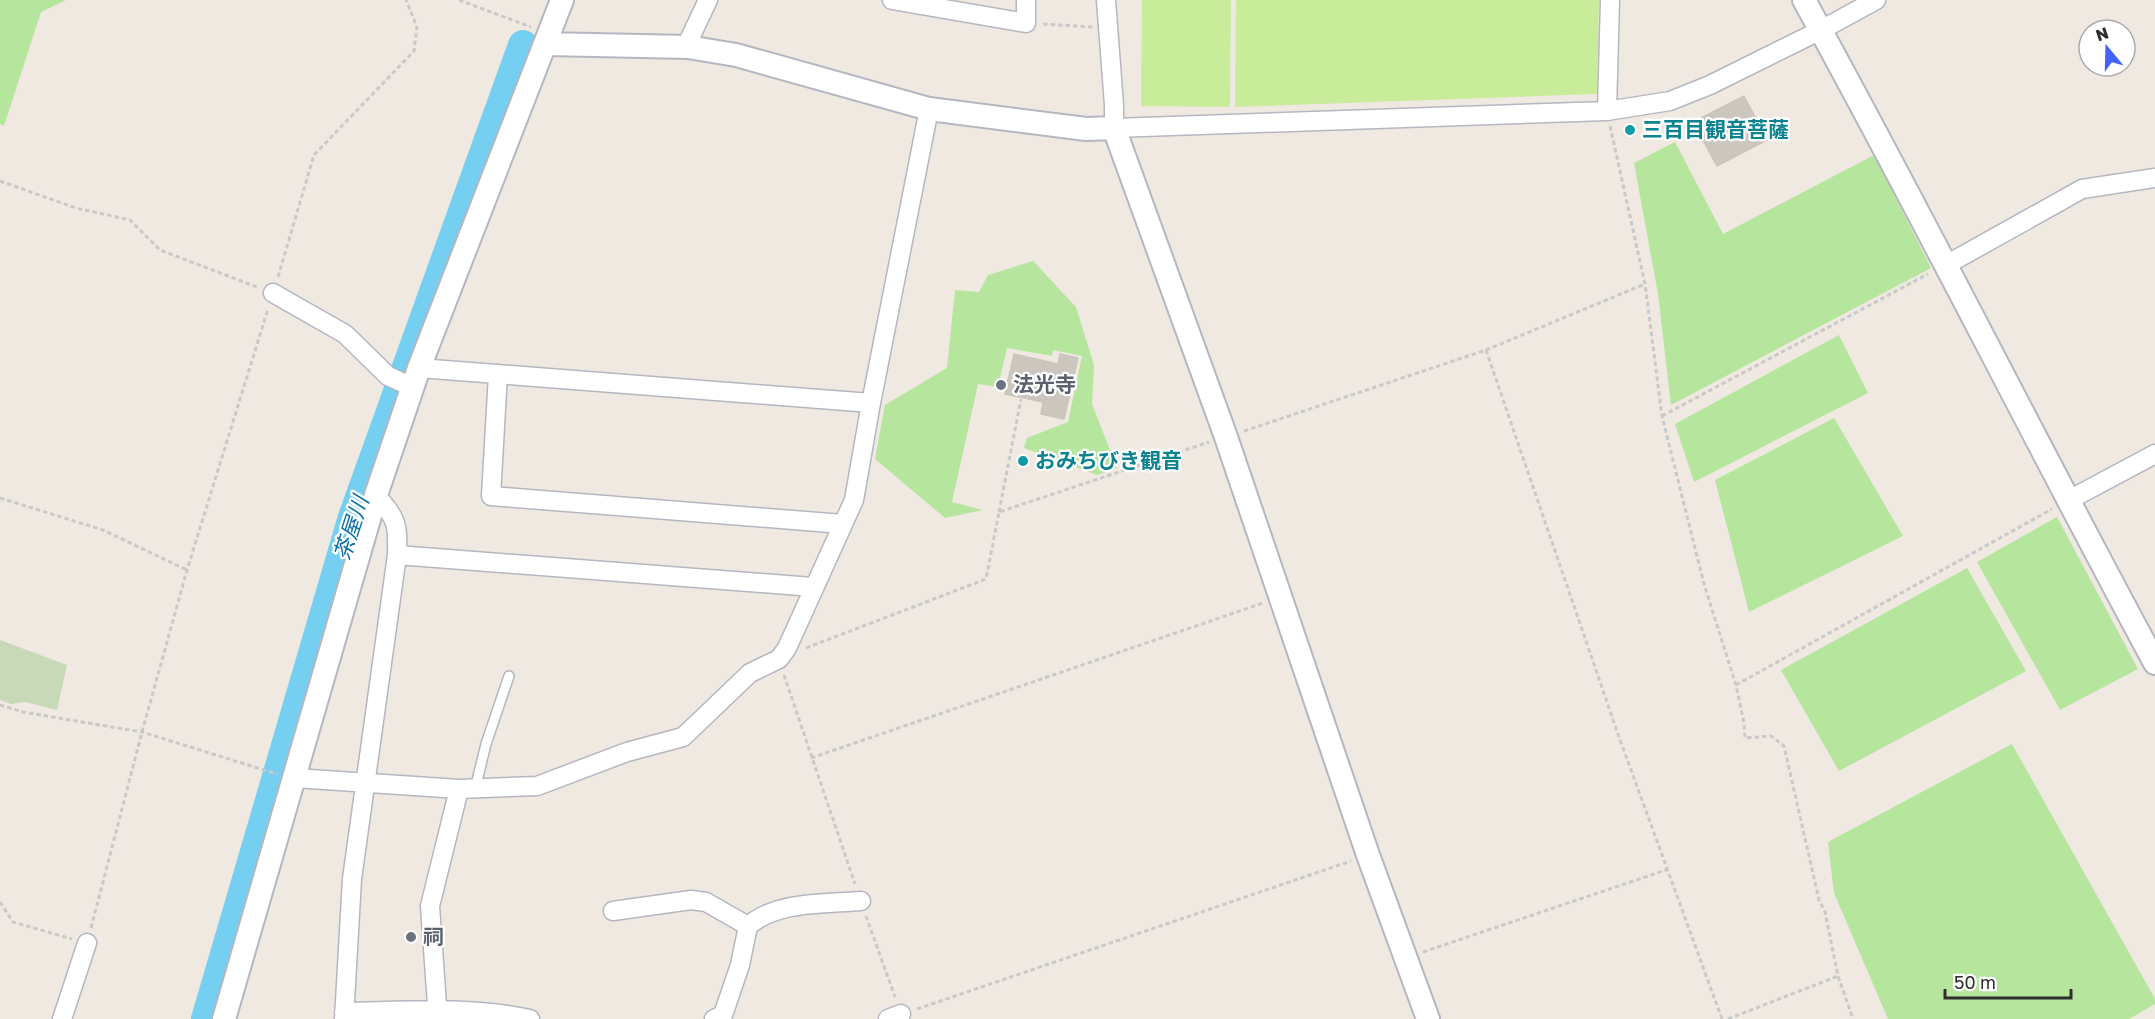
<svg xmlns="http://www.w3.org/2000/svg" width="2155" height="1019" font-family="'Golos Text','Noto Sans JP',sans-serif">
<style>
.green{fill:#b6e59e}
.cemetery{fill:#c8d9b8}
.pitch{fill:#c9ec9a}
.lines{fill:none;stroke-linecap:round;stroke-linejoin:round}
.river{stroke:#75cff0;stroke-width:30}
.building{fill:#cbc7bf;stroke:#cbc5ba;stroke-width:1.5}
.service-casing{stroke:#b4b7c1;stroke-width:12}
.minor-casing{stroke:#b4b7c1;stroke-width:21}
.tertiary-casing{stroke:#b4b7c1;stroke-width:26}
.path{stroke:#c9c9c9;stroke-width:3;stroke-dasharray:4.5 3;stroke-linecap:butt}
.service{stroke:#fff;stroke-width:9}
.minor{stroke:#fff;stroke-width:18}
.tertiary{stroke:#fff;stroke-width:22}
.culture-dot{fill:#0f9aa8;stroke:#fff;stroke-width:2}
.worship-dot{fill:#6b7280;stroke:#fff;stroke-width:2}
.labels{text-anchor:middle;stroke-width:4.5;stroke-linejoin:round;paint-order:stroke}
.culture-label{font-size:21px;font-weight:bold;fill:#0d838f;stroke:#fff;text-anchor:start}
.worship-label{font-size:21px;font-weight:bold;fill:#5b616d;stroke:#fff;text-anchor:start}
.water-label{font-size:22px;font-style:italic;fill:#0d6fa3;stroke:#fff}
</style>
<rect width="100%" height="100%" fill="#efe9e1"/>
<path class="green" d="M0 0H66L41 12 4 126 0 124Z
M1675 142 1723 234 1874 155 1931 268 1671 405 1658 294 1634 163Z
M1033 261 1076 307 1094 365 1092 404 1117 468 1097 475 1024 448 1027 438 1068 422 1082 356 1053 350 1052 356 1007 348 998 387 978 384 952 502 983 510 945 518 875 459 885 405 947 368 955 290 979 292 988 275Z
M1839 335 1868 393 1694 482 1675 424Z
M1834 418 1903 536 1749 612 1715 480Z
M2057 517 2138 669 2060 710 1977 562Z
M1967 568 2026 671 1839 771 1781 670Z
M2012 744 2155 999V1004L2129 1019H1888L1834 893 1828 842Z"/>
<path class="cemetery" d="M0 640 67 665 57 710 25 702 11 704 0 700Z"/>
<path class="pitch" d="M1142 0H1231L1230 107 1141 106Z
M1236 0H1599L1597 94 1235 107Z"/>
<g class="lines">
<path class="river" d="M206 1019 353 517 523 45"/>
</g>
<path class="building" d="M1744 96 1767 140 1717 166 1693 122Z
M1014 354 1058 364 1060 354 1078 358 1064 419 1041 414 1043 402 1005 394Z"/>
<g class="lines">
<g class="service-casing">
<path id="service" d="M475 789 486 744 509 676"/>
</g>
<g class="minor-casing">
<path id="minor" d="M892 0 1026 23V0
M1106 0 1114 105V128L1607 111 1670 101 1710 85 1821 30 1876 0
M688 47 690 38 708 0
M1607 111 1610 0
M1946 265 2082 189 2155 178
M273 293 345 334 388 376 412 387
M419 368 871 403
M498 374 491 496 843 524
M2067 501 2155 454
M397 555 813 587
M295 778 459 789 537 786 627 752 683 737 750 673 779 659 787 648 854 500 871 403 929 109
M613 911 691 900 706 902 748 926C777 901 824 904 861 901
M344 1012C406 1011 470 1006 530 1019
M62 1019 87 943
M344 1019 352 879 397 555C398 522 397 520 376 495
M438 1019 430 906 459 789
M714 1019 723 1015 740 965 748 926
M888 1019 901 1014"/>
</g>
<g class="tertiary-casing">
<path id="tertiary" d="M1804 0C1925 219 2036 443 2155 663
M546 44 688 47 736 55 929 109 1086 129 1114 128 1226 437 1368 855 1428 1019
M224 1019 376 495 419 368 562 0"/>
</g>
<path class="path" d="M459 0 531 27
M1043 24 1093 27
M1610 126 1645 284 1662 416 1704 584 1736 685 1744 723 1745 738 1771 736 1784 746 1819 900 1825 912 1838 976 1853 1019
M0 181 76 208 130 220 160 250 257 287
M278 277 314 155 414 51 417 27 406 0
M1486 350 1619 737 1722 1019
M1662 416 1928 274
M1244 431 1486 350 1645 284
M0 498 103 530 187 570
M999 512 1021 399
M806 648 986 579 999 512 1209 442
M784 675 855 884
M1736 685 2052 509
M0 705 23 712 142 732 277 774
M811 758 1263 603
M0 902 13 922 72 939
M866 916 895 997
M91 928 142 732 187 570 268 309
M1423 952 1666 870
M917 1009 1351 861
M1728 1019 1838 976"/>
<use href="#service" class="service"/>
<use href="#minor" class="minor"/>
<use href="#tertiary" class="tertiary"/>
</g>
<g class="culture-dot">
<circle cx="1630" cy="130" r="6"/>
<circle cx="1023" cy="461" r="6"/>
</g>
<g class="worship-dot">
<circle cx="1001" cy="385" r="6"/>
<circle cx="411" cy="937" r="6"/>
</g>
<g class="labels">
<g class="culture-label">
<text x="1642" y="137">三百目観音菩薩</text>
<text x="1035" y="468">おみちびき観音</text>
</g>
<g class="worship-label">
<text x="1013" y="392">法光寺</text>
<text x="423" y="944">祠</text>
</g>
<g class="water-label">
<text transform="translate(351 528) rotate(-72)" y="8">茶屋川</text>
</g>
</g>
<g transform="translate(2107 48) rotate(341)"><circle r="28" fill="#ffffff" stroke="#ababab" stroke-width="1.5"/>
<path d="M0-4.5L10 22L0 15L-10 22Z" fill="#4264fb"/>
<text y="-9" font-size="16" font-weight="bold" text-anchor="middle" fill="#2e2e2e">N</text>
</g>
<path d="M1945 989v9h126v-9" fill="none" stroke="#2e2e2e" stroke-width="3"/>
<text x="1954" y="989" font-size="18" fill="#2e2e2e" stroke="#ffffff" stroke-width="4.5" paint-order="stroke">50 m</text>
</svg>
